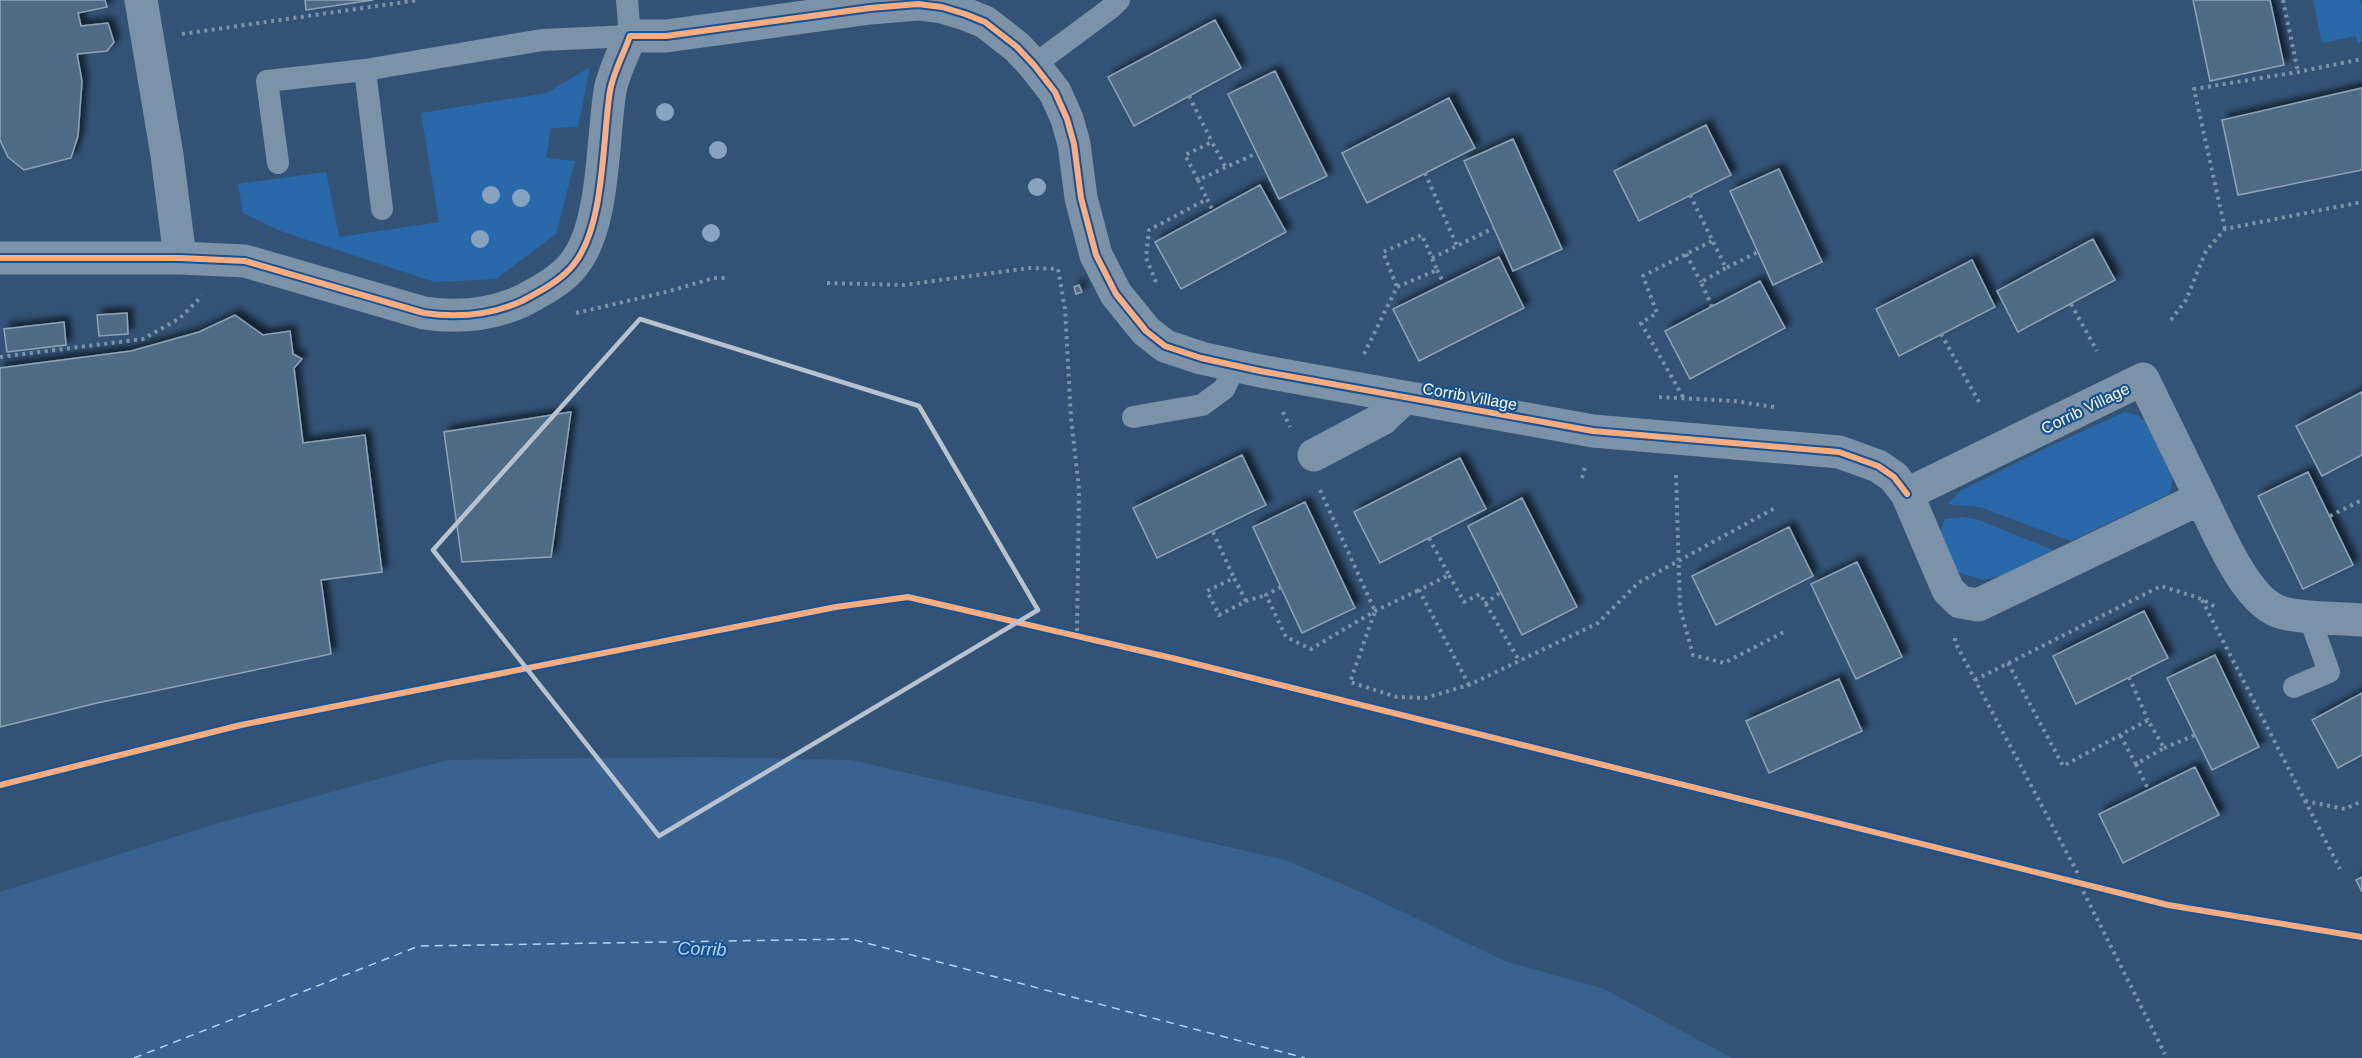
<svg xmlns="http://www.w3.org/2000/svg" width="2362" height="1058" font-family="Helvetica,sans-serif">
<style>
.green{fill:#2a69a9}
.water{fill:#38628f}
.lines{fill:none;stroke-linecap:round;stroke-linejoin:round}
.ferry{stroke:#b2d4f7;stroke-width:1.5;stroke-dasharray:8 6;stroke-linecap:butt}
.building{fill:#506a85;stroke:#8fa3b7;stroke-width:1.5;filter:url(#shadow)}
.path{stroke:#7b92a9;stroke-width:4;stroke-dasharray:3 4.5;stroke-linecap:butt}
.service{stroke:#7b92a9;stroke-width:22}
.minor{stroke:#7b92a9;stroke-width:33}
.cycleway-casing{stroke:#175292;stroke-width:10}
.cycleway{stroke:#ffac80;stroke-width:6}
.tree{fill:#87a3bf}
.marked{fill:none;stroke:#b8c3cf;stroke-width:4.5;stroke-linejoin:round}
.labels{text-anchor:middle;stroke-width:4.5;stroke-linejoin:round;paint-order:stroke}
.street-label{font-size:16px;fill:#fff;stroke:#175292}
.water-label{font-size:18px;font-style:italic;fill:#b2d4f7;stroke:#175292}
</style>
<defs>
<filter id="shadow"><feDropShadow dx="5.5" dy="-5.5" stdDeviation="3" flood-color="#0009"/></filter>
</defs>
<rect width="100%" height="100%" fill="#335376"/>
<path class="green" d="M2313 0H2359L2362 5V42L2358 43 2356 36 2322 43Z
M590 67 578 127 551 128 546 158 575 161 556 234 496 279 435 282 283 232 243 213 238 184 326 172 339 237 439 222 421 113 547 93Z
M2125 412 2137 415 2146 422 2173 479 2169 494 2071 541 1980 507 1948 504 1960 491 2048 447Z
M1962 517 1979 520 2055 551 2008 574 1983 580 1958 572 1941 531 1945 519Z"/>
<path class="water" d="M707 757 851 760 1285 860 1370 896 1504 961 1604 989 1732 1058H0V892L212 825 447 760Z"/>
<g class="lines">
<path class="ferry" d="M134 1058 419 946 851 939 1305 1058"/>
</g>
<path class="building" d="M0 0H105L107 7 78 13 81 26 108 23 114 42 107 51 77 54 82 81 78 136 71 158 24 170 8 157 0 140Z
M305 0H373L306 10Z
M2193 0H2270L2284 65 2210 81Z
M1215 20 1241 68 1134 126 1108 77Z
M1275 71 1327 176 1279 199 1228 94Z
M2362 88V170L2238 195 2222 120Z
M1449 98 1475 148 1367 203 1342 153Z
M1706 125 1731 175 1639 221 1614 171Z
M1513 139 1562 249 1513 271 1464 161Z
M1779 169 1822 262 1773 285 1730 191Z
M1260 185 1286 232 1181 289 1155 242Z
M2093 239 2115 280 2018 332 1997 291Z
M1499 257 1524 308 1419 361 1393 309Z
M1972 260 1995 307 1899 356 1876 309Z
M1760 281 1785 328 1690 379 1665 331Z
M1079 285 1082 292 1076 294 1074 287Z
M127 313 128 334 99 336 97 315Z
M235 315 263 335 290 331 293 354 302 359 294 368 303 443 365 435 382 572 321 580 331 654 97 703 0 727V368L131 351 199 332Z
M64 322 66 345 7 352 4 329Z
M2362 392V455L2322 476 2296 426Z
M571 412 551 557 462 562 444 432Z
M1242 455 1266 505 1157 558 1133 508Z
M1460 458 1486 509 1380 563 1354 512Z
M2308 472 2353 565 2303 589 2258 496Z
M1522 498 1577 607 1522 635 1468 526Z
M1305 502 1355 608 1302 633 1253 527Z
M1789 527 1813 576 1716 625 1692 576Z
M1857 562 1902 657 1856 679 1811 584Z
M2144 611 2168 658 2076 704 2053 656Z
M2215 655 2259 747 2212 770 2167 678Z
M1839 679 1862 731 1769 773 1746 721Z
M2362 693V755L2338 768 2312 720Z
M2195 767 2219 815 2123 863 2099 814Z
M2362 877V892L2356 880Z"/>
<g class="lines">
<path class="path" d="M2283 0 2298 72
M182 34 419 0
M1189 96 1212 142
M1225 166 1212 142 1185 155 1198 180 1257 153
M1425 173 1457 246
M1198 180 1207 199
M1690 195 1726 268 1758 252
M2225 229 2194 89 2298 72 2362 59
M1686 254 1701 282
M1432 258 1494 228
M1437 270 1444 284
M1156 282 1146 258 1149 230 1207 199 1213 211
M827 283 904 285 1030 268 1058 269 1065 309 1071 418 1079 489 1077 634
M2071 304 2097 351
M1712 307 1701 282 1726 268
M576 313 666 292 714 278H726
M2171 320 2186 300 2206 251 2225 229 2362 202
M1941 334 1979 402
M1364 354 1397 287 1437 270 1422 235 1383 252 1397 287
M0 357 143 339 180 318 202 296
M1659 397 1734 401 1774 407
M1683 397 1641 323 1657 313 1643 276 1712 241
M1283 412 1290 427
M1676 475 1680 608 1693 655 1724 663 1786 631
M1582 478 1585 467
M1320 490 1375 611 1350 682 1397 697 1425 698 1469 685 1598 623 1638 583 1775 508
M2330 516 2362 500
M1213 532 1234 578
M1429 538 1449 575 1419 590 1469 685
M1449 575 1464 602 1480 594 1520 662
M1281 587 1266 595 1286 637 1311 649 1375 611 1419 590
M2202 600 2340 869
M1246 601 1234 578 1207 591 1219 615 1246 601 1266 595
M1485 604 1501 592
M1955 638V642L2077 872 2079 883 2165 1054
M2008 663 2063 766 2148 720 2164 748 2136 764 2120 735
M2129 677 2148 720
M1975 680 2161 586 2202 599 2217 608
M2164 748 2195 735
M2136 764 2148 789
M2305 801 2345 809 2362 801"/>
<path class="service" d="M1034 65 1111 8 1119 0
M365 70 382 209
M278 163 267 81 365 70 542 40 630 36 627 0
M1133 417 1202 405 1224 389 1235 366
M2294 687 2329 672 2309 616"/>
<path class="minor" d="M141 0 167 155 180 258
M0 258H180L245 261 424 313C457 318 491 315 522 301 539 292 562 280 574 264 605 225 602 141 610 91 613 73 624 53 630 36H666L870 8 918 4 942 7 965 14 985 22 1017 47 1034 65 1055 92 1067 119 1074 144 1081 198 1096 255 1116 294 1146 331 1165 346 1201 358 1260 371 1593 431 1839 452 1878 466 1894 477 1907 494
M2143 379 2201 498 1978 605 1960 602 1948 590 1907 494Z
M1314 455 1382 419 1404 398
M2201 498C2218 531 2246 604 2283 613 2308 619 2336 618 2362 620"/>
<g class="cycleway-casing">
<path id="cycleway" d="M0 258H180L245 261 424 313C457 318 491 315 522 301 539 292 562 280 574 264 605 225 602 141 610 91 613 73 624 53 630 36H666L870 8 918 4 942 7 965 14 985 22 1017 47 1034 65 1055 92 1067 119 1074 144 1081 198 1096 255 1116 294 1146 331 1165 346 1201 358 1260 371 1593 431 1839 452 1878 466 1894 477 1907 494
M0 785 241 725 836 607 908 597 1172 658 2168 905 2362 937"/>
</g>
<use href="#cycleway" class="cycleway"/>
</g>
<g class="tree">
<circle cx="665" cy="112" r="9"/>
<circle cx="718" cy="150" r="9"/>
<circle cx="1037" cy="187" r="9"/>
<circle cx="491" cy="195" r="9"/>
<circle cx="521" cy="198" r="9"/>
<circle cx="711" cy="233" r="9"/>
<circle cx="480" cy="239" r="9"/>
</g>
<path class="marked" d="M640 319 919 406 1038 610 659 836 433 550Z"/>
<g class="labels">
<g class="street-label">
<text transform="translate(1470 396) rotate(10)" y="6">Corrib Village</text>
<text transform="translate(2085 408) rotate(-26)" y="6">Corrib Village</text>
</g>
<g class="water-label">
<text transform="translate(702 949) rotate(2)" y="6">Corrib</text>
</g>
</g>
</svg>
